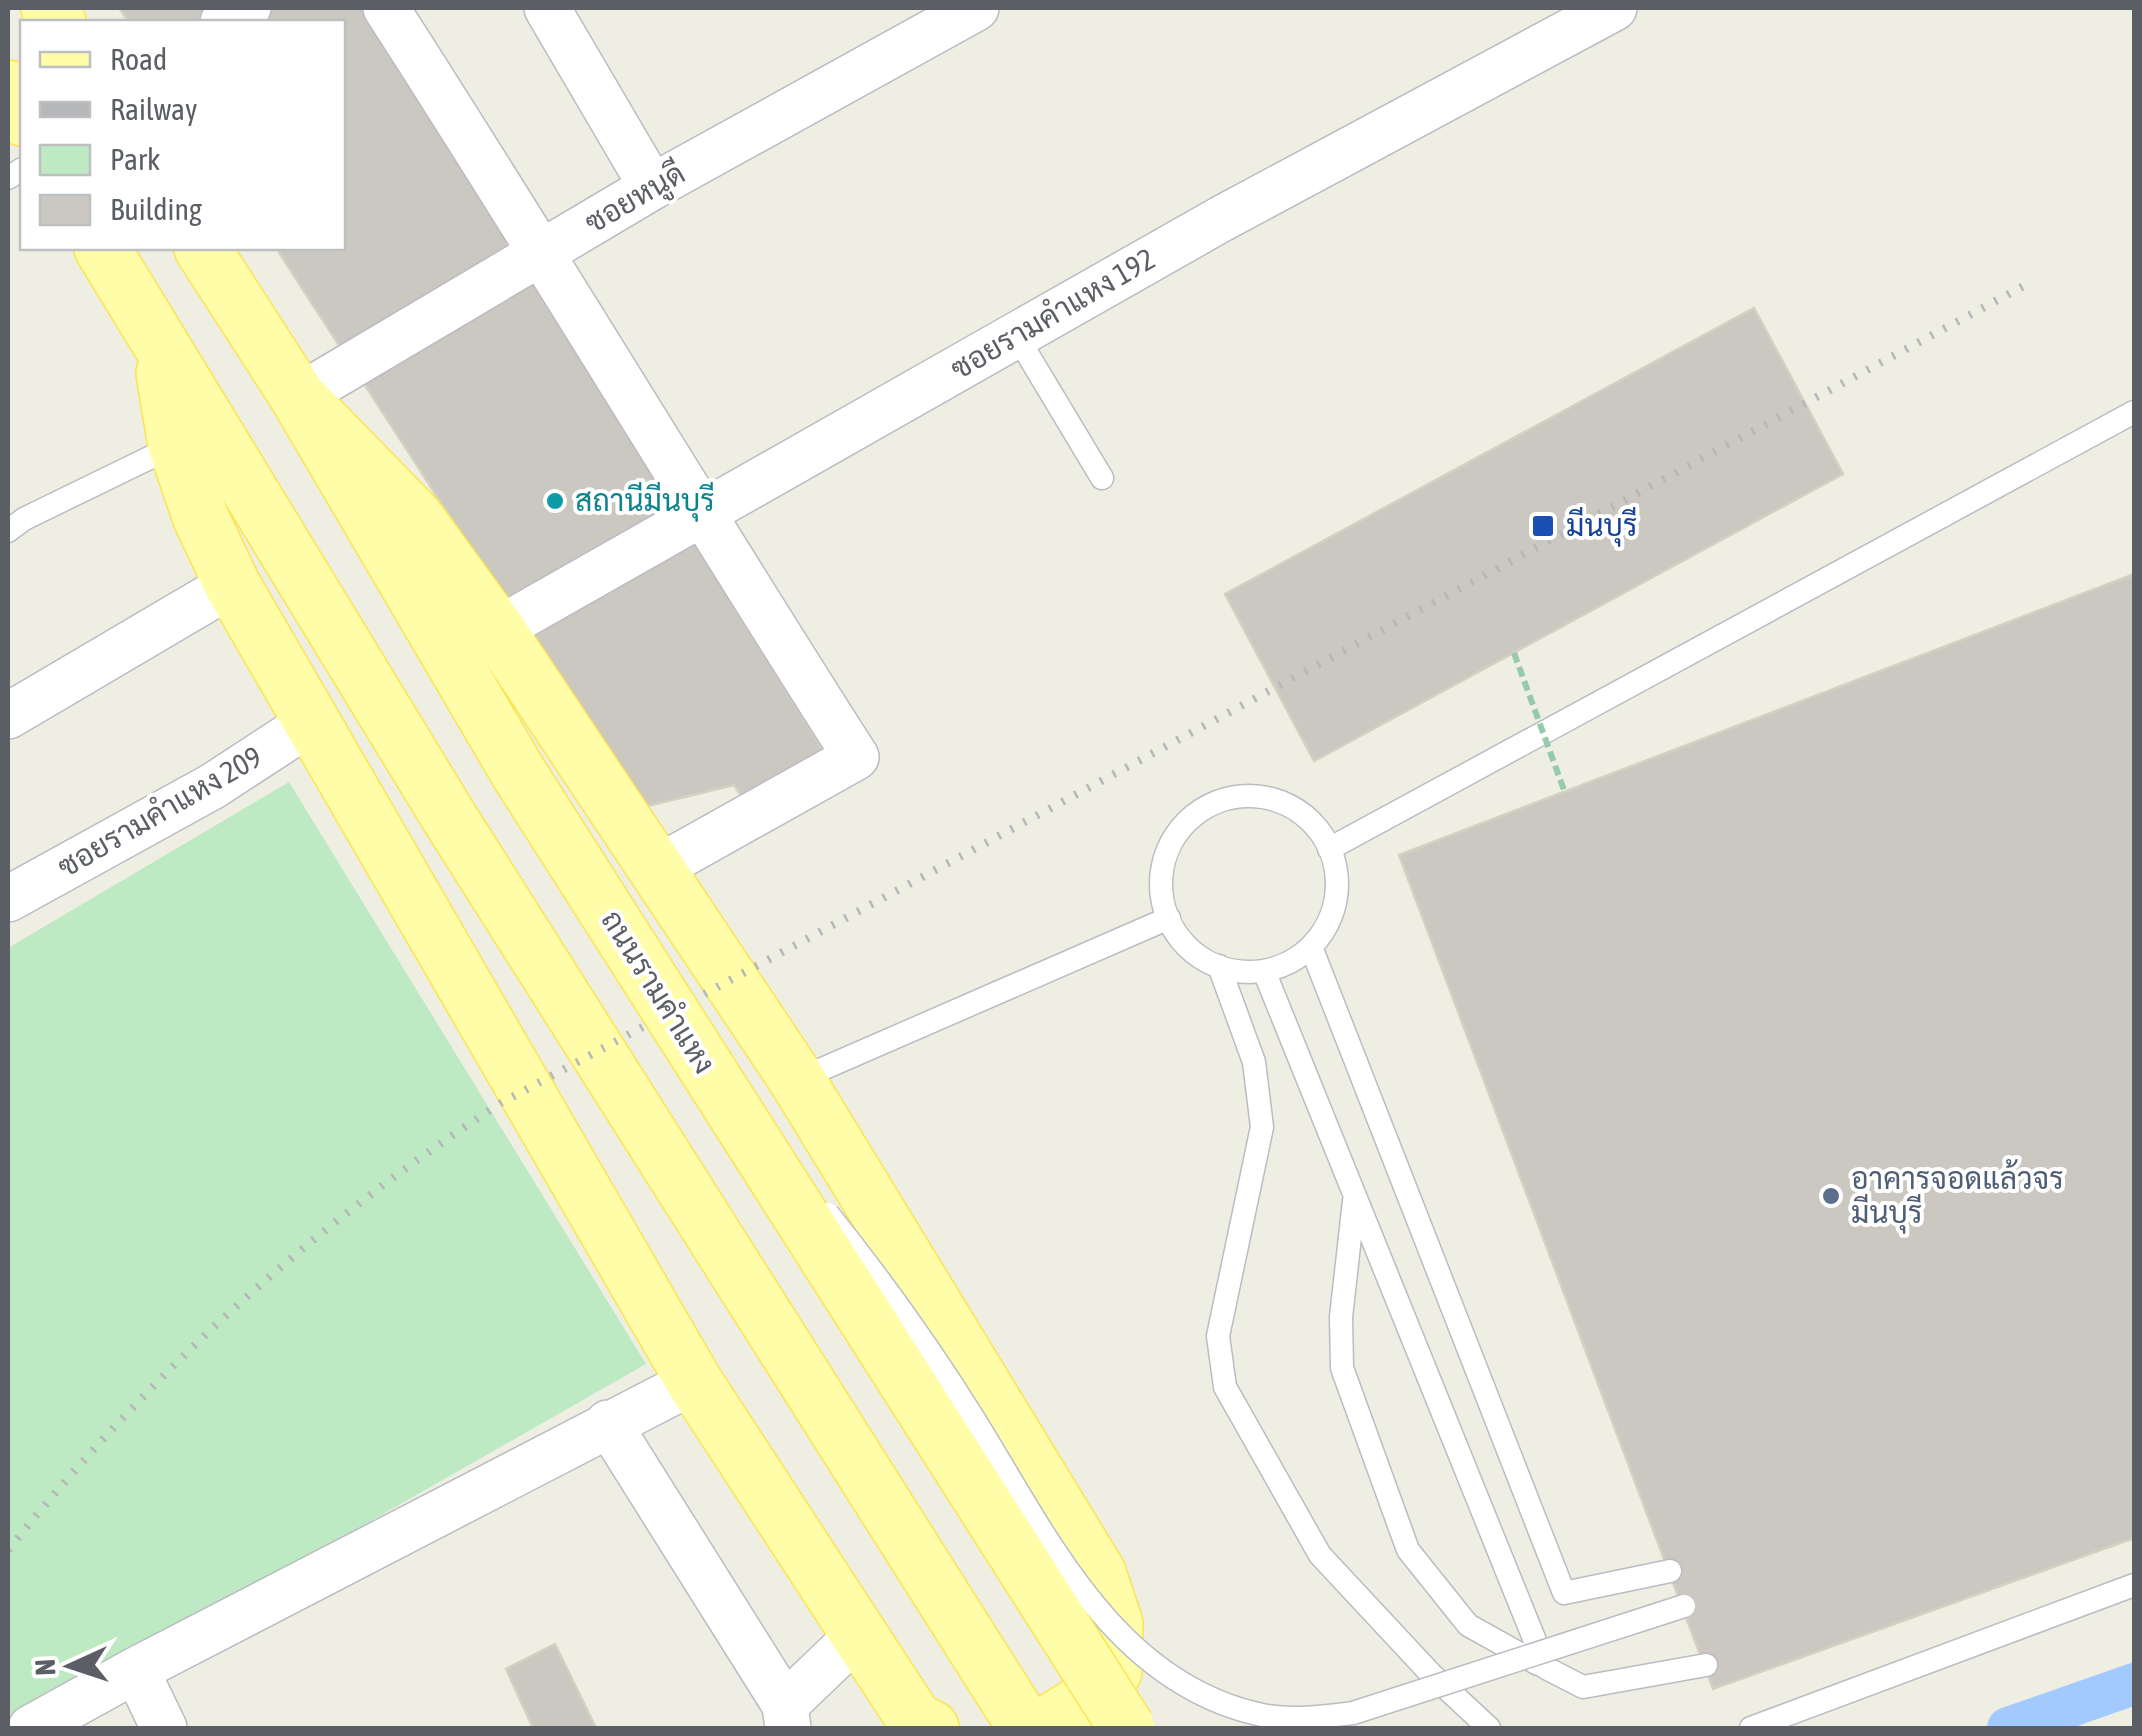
<svg xmlns="http://www.w3.org/2000/svg" width="2142" height="1736" font-family="'Asap Condensed',Sarabun,sans-serif">
<style>
.green{fill:#bde9c3}
.lines{fill:none;stroke-linecap:round;stroke-linejoin:round}
.canal{stroke:#a3caff;stroke-width:42}
.building{fill:#cac8c0;stroke:#d4d1c1;stroke-width:2.5}
.service-casing{stroke:#bbbcc3;stroke-width:25}
.minor-casing{stroke:#bbbcc3;stroke-width:48}
.primary-casing{stroke:#fce44f;stroke-width:58}
.service{stroke:#fff;stroke-width:22}
.minor{stroke:#fff;stroke-width:45}
.primary{stroke:#fffda8;stroke-width:55}
.rail{stroke:#b6b7b8;stroke-width:8;stroke-dasharray:2.5 12;stroke-linecap:butt}
.service-bridge-casing{stroke:#bbbcc3;stroke-width:25;stroke-linecap:butt}
.primary-bridge-casing{stroke:#fce44f;stroke-width:58;stroke-linecap:butt}
.path-bridge{stroke:#95caac;stroke-width:6;stroke-dasharray:10 5;stroke-linecap:butt}
.service-bridge{stroke:#fff;stroke-width:22}
.primary-bridge{stroke:#fffda8;stroke-width:55}
.culture-dot{fill:#0f9aa8;stroke:#fff;stroke-width:4}
.transit-dot{fill:#1a4fb4;stroke:#fff;stroke-width:4}
.service-dot{fill:#5c6f8a;stroke:#fff;stroke-width:4}
.labels{text-anchor:middle;stroke-width:8;stroke-linejoin:round;paint-order:stroke}
.street-label{font-size:30px;fill:#5b5e65;stroke:#fff}
.culture-label{font-size:30px;fill:#0d838f;stroke:#fff;text-anchor:start}
.transit-label{font-size:30px;fill:#164399;stroke:#fff;text-anchor:start}
.service-label{font-size:30px;fill:#4e5e75;stroke:#fff;text-anchor:start}
</style>
<rect width="100%" height="100%" fill="#efeee3"/>
<path class="green" d="M289 782 646 1364 8 1728V948Z"/>
<g class="lines">
<path class="canal" d="M2008 1728 2134 1684"/>
</g>
<path class="building" d="M119 8H363L826 755 746 803 734 785 639 808 276 248H342V22H129Z
M1754 308 1843 474 1314 761 1225 594Z
M2134 574V1538L1713 1689 1399 855Z
M555 1644 596 1728H533L506 1669Z"/>
<g class="lines">
<g class="service-casing">
<path id="service" d="M8 178 22 169
M1016 335 1102 478
M8 531 24 519 176 445
M1161 884a88 88 0 1 1 176 0a88 88 0 1 1-176 0Z
M1329 849 2134 412
M1311 947 1564 1593 1670 1571
M1219 966 1254 1062 1262 1127 1218 1336 1225 1387 1320 1555 1431 1674 1489 1728
M1264 971 1546 1668 1583 1687 1706 1665
M797 1080 1169 918
M1354 1201 1341 1317 1342 1368 1408 1550 1468 1625 1538 1664
M1751 1728 2134 1585"/>
</g>
<g class="minor-casing">
<path id="minor" d="M386 8C546 256 697 509 856 757L656 869
M547 8 652 187
M223 22 248 8
M298 397 652 187 976 8
M497 630 1221 219 1614 8
M8 716 232 584
M8 899 213 786 311 722
M608 1423 785 1705 788 1728
M136 1670 164 1728
M785 1705 859 1634
M31 1728 136 1670 694 1381"/>
</g>
<g class="primary-casing">
<path id="primary" d="M49 8 58 22
M8 88 22 118
M102 248 449 817 1026 1728
M202 248 298 397 518 772
M164 373 176 445 200 516 232 584 694 1381 915 1720 931 1728
M298 397 416 518 497 630 797 1080 1098 1573 1115 1624 1114 1671 1077 1706 1041 1728"/>
</g>
<use href="#service" class="service"/>
<use href="#minor" class="minor"/>
<use href="#primary" class="primary"/>
<path class="rail" d="M8 1550C150 1373 311 1226 501 1103L2033 281"/>
<g class="service-bridge-casing">
<path id="service-bridge" d="M828 1214C881 1280 929 1347 974 1419 1046 1535 1114 1684 1262 1715 1292 1721 1322 1717 1353 1713L1684 1606"/>
</g>
<g class="primary-bridge-casing">
<path id="primary-bridge" d="M518 772 1127 1728"/>
</g>
<path class="path-bridge" d="M1514 653 1564 790"/>
<use href="#service-bridge" class="service-bridge"/>
<use href="#primary-bridge" class="primary-bridge"/>
</g>
<circle class="culture-dot" cx="555" cy="501" r="10"/>
<rect class="transit-dot" x="1531" y="514" width="24" height="24" rx="5"/>
<circle class="service-dot" cx="1831" cy="1196" r="10"/>
<g class="labels">
<g class="street-label">
<text transform="translate(635 198) rotate(-30)" y="10">ซอยหนูดี</text>
<text transform="translate(1053 314) rotate(-30)" y="10">ซอยรามคำแหง 192</text>
<text transform="translate(160 812) rotate(-30)" y="10">ซอยรามคำแหง 209</text>
<text transform="translate(658 992) rotate(58)" y="10">ถนนรามคำแหง</text>
</g>
<g class="culture-label">
<text x="575" y="511">สถานีมีนบุรี</text>
</g>
<g class="transit-label">
<text x="1566" y="536">มีนบุรี</text>
</g>
<g class="service-label">
<text x="1851" y="1189">อาคารจอดแล้วจร<tspan x="1851" dy="34">มีนบุรี</tspan></text>
</g>
</g>
<rect width="2142" height="1736" fill="none" stroke="#5b5e65" stroke-width="20"/>
<rect x="20" y="20" width="325" height="230" fill="#ffffff" stroke="#bdbfc1" stroke-width="2.5"/>
<rect x="40" y="52" width="50" height="15" fill="#fffda8" stroke="#bdbfc1" stroke-width="2.5"/>
<text x="110" y="70" font-size="30" fill="#5b5e65">Road</text>
<rect x="40" y="102" width="50" height="15" fill="#b6b7b8" stroke="#bdbfc1" stroke-width="2.5"/>
<text x="110" y="120" font-size="30" fill="#5b5e65">Railway</text>
<rect x="40" y="145" width="50" height="30" fill="#bde9c3" stroke="#bdbfc1" stroke-width="2.5"/>
<text x="110" y="170" font-size="30" fill="#5b5e65">Park</text>
<rect x="40" y="195" width="50" height="30" fill="#cac8c0" stroke="#bdbfc1" stroke-width="2.5"/>
<text x="110" y="220" font-size="30" fill="#5b5e65">Building</text>
<g transform="translate(70 1666) rotate(267)" stroke="#ffffff" stroke-width="8" paint-order="stroke">
<path d="M0-8L18 38L0 25L-18 38Z" fill="#5b5e65"/>
<text y="-15" font-size="28" font-weight="bold" text-anchor="middle" fill="#5b5e65">N</text>
</g>
</svg>
